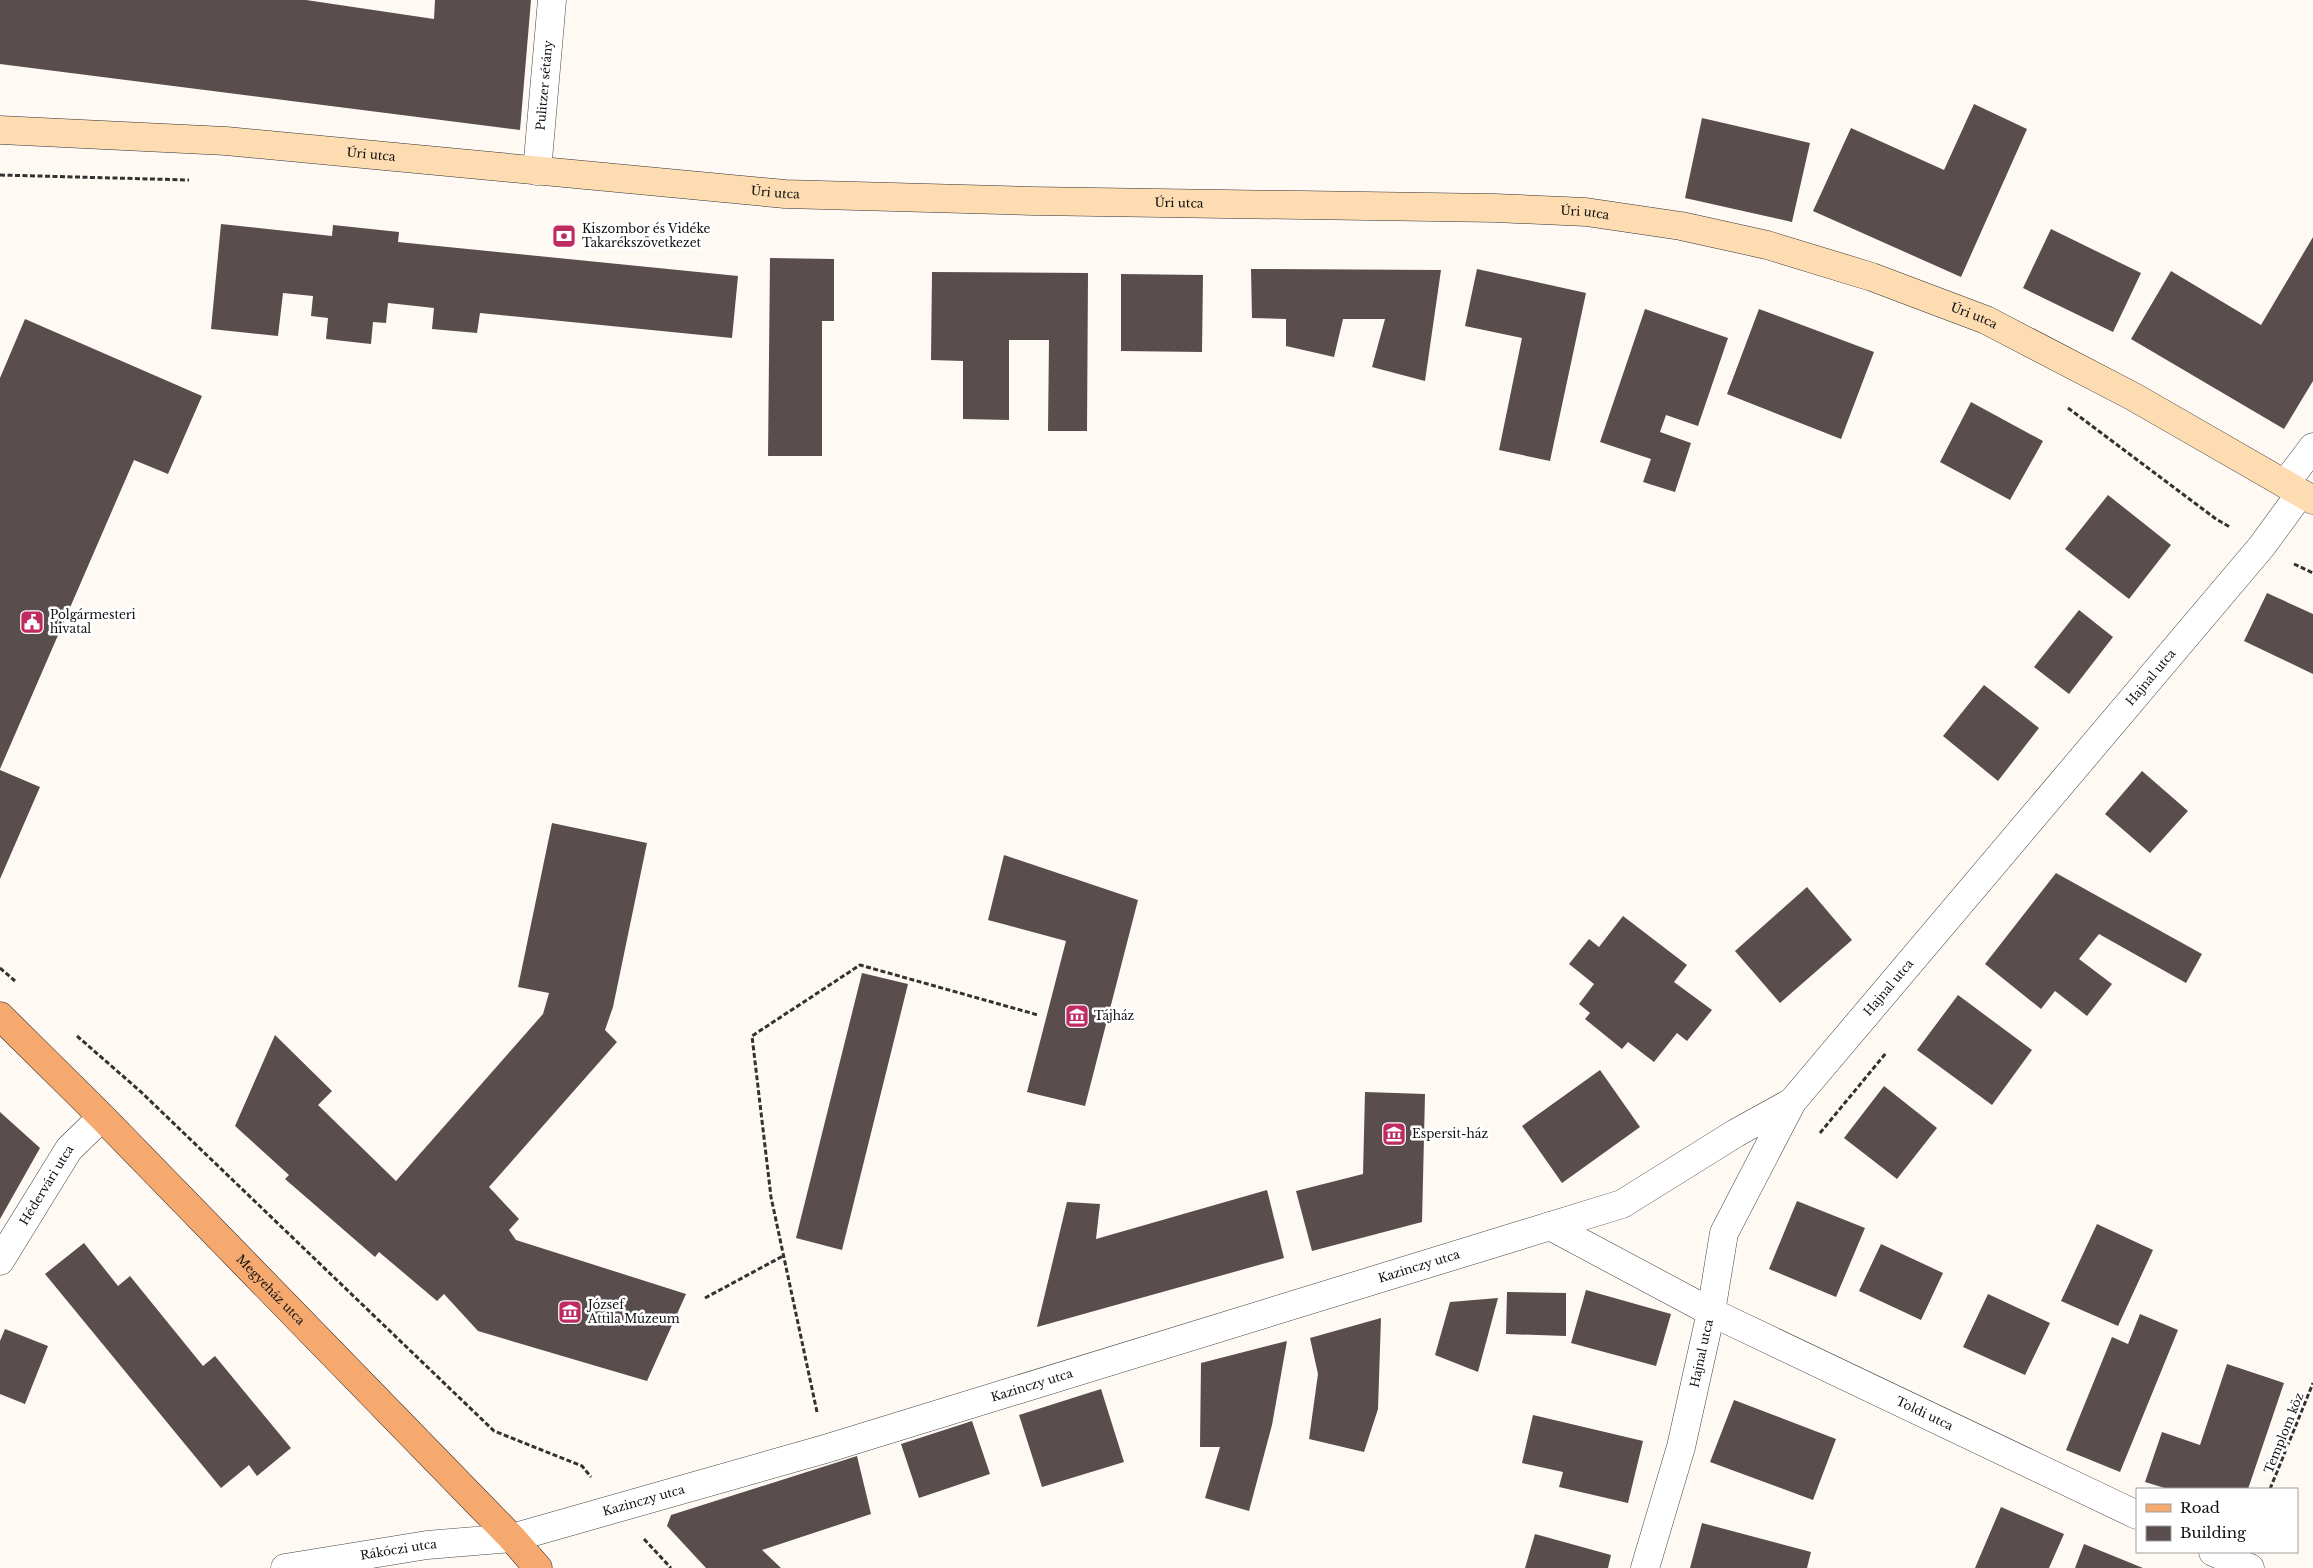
<svg xmlns="http://www.w3.org/2000/svg" width="2313" height="1568" font-family="'Libre Baskerville',serif">
<style>
.building{fill:#594d4d}
.lines{fill:none;stroke-linecap:round;stroke-linejoin:round}
.street-casing{stroke:#434343;stroke-width:29}
.secondary-casing{stroke:#323232;stroke-width:29}
.primary-casing{stroke:#212121;stroke-width:29}
.path{stroke:#323232;stroke-width:3;stroke-dasharray:5 2.5;stroke-linecap:butt}
.street{stroke:#fff;stroke-width:28}
.secondary{stroke:#fddcb1;stroke-width:28}
.primary{stroke:#f5a96e;stroke-width:28}
.labels{text-anchor:middle;stroke-width:5;stroke-linejoin:round;paint-order:stroke}
.street-label{font-size:12px;fill:#101010;stroke:#fff}
.poi-label{font-size:12px;fill:#101010;stroke:#fff;text-anchor:start}
</style>
<rect width="100%" height="100%" fill="#fff9f4"/>
<path class="building" d="M0 0H306L434 19 435 0H531L520 130 0 64Z
M1974 104 2027 129 1961 277 1813 211 1851 128 1944 170Z
M1702 118 1810 143 1792 222 1685 198Z
M221 224 332 236 333 225 399 232 398 242 738 276 732 338 480 313 477 333 432 329 434 308 388 303 386 323 373 322 371 344 326 339 328 318 311 316 313 296 283 293 278 336 211 329Z
M2051 229 2141 273 2113 332 2023 288Z
M2313 237V381L2284 429 2131 339 2171 271 2261 325Z
M770 258 834 259V321H822V456H768Z
M1251 269 1441 270 1425 381 1372 367 1385 319H1343L1334 357 1286 346V319L1252 318Z
M1477 269 1586 293 1550 461 1499 450 1522 338 1465 326Z
M932 272 1088 273 1087 431H1048L1049 340H1009V420L963 419V361L931 360Z
M1121 274 1203 275 1202 352 1121 351Z
M1645 309 1728 338 1698 426 1666 415 1660 432 1691 443 1675 492 1643 482 1651 459 1600 442Z
M1759 309 1874 352 1841 439 1727 394Z
M25 319 202 396 168 474 134 460 0 769V378Z
M1971 402 2043 441 2010 500 1940 462Z
M2108 495 2171 545 2129 599 2065 549Z
M2267 593 2313 614V674L2244 641Z
M2079 610 2113 637 2069 694 2034 667Z
M1984 685 2039 728 1998 781 1943 736Z
M0 770 40 787 0 879Z
M2142 771 2188 811 2150 853 2105 814Z
M552 823 647 843 613 1007 605 1030 617 1042 489 1187 519 1219 509 1230 516 1240 686 1294 647 1381 478 1331 444 1294 437 1301 379 1252 375 1257 285 1179 289 1175 235 1126 275 1035 332 1091 318 1105 396 1181 543 1014 549 993 518 987Z
M1004 855 1138 900 1085 1106 1027 1092 1066 941 988 920Z
M2056 873 2202 954 2186 983 2099 934 2079 959 2112 984 2087 1016 2055 991 2041 1009 1985 964Z
M1807 887 1852 940 1780 1003 1735 951Z
M1623 916 1687 965 1674 982 1712 1010 1687 1041 1677 1033 1654 1062 1628 1042 1622 1049 1585 1019 1590 1013 1579 1004 1594 984 1569 964 1589 939 1599 947Z
M862 973 908 984 842 1250 796 1238Z
M1958 995 2032 1050 1992 1105 1917 1050Z
M1600 1070 1640 1127 1562 1183 1522 1126Z
M1884 1086 1937 1128 1897 1179 1844 1138Z
M1365 1092 1425 1094 1422 1222 1312 1251 1296 1191 1363 1174Z
M0 1112 40 1148 0 1219Z
M1267 1190 1284 1258 1037 1327 1067 1202 1100 1204 1096 1239Z
M1797 1201 1865 1228 1836 1297 1769 1269Z
M2097 1224 2153 1250 2118 1326 2061 1301Z
M84 1243 118 1286 130 1276 203 1366 215 1356 291 1448 257 1476 249 1465 221 1488 45 1274Z
M1881 1244 1943 1273 1921 1320 1859 1291Z
M1586 1290 1671 1314 1656 1366 1571 1343Z
M1507 1292 1566 1293V1336L1506 1334Z
M1988 1294 2050 1323 2025 1375 1963 1347Z
M1498 1298 1478 1372 1435 1355 1450 1302Z
M2140 1314 2178 1330 2120 1472 2066 1450 2112 1337 2128 1344Z
M1381 1318 1378 1409 1364 1452 1309 1439 1318 1374 1310 1338Z
M5 1329 48 1346 25 1404 0 1394V1341Z
M1287 1341 1272 1425 1249 1511 1205 1498 1220 1447H1200L1201 1363Z
M2227 1364 2284 1383 2248 1489H2168L2145 1482 2162 1432 2200 1445Z
M1101 1389 1124 1462 1042 1487 1019 1415Z
M1734 1400 1836 1439 1813 1500 1710 1462Z
M1533 1415 1643 1441 1628 1503 1559 1487 1563 1472 1522 1463Z
M972 1421 990 1474 919 1498 901 1444Z
M857 1456 871 1514 762 1550 781 1568H706L667 1526 671 1515Z
M2001 1507 2064 1534 2049 1568H1975Z
M1702 1523 1811 1552 1807 1568H1690Z
M1535 1534 1611 1555 1608 1568H1525Z
M2084 1544 2143 1568H2075Z"/>
<g class="lines">
<g class="street-casing">
<g id="street">
<path id="s1" d="M537 171 552 0"/>
<path d="M2285 484 2313 447"/>
<path id="s2" d="M1550 1226 1711 1312 2137 1515"/>
<path id="s3" d="M0 1261 69 1149 102 1117"/>
<path d="M2213 1552 2250 1568"/>
<path id="s4" d="M285 1568 427 1545 512 1538 825 1449 1622 1204 1736 1133 1792 1102"/>
<path id="s5" d="M1645 1568 1681 1447 1711 1312 1724 1233 1792 1102 2262 546 2300 494"/>
</g>
</g>
<g class="secondary-casing">
<g id="secondary">
<path id="s6" d="M0 130 226 141 785 194 1032 201 1495 208 1586 212 1681 226 1767 245 1872 277 1986 320 2134 397 2313 500"/>
</g>
</g>
<g class="primary-casing">
<g id="primary">
<path id="s7" d="M0 1016 102 1117 512 1538 538 1568"/>
</g>
</g>
<path class="path" d="M0 175 189 180
M2068 408 2216 519 2230 527
M2294 564 2313 573
M0 968 15 981
M77 1036 140 1091 494 1431 582 1466 591 1477
M1820 1133 1886 1053
M705 1298 783 1256
M817 1412 771 1197 752 1036 860 965 1038 1015
M2270 1489 2313 1383
M644 1539 671 1568"/>
<use href="#street" class="street"/>
<use href="#secondary" class="secondary"/>
<use href="#primary" class="primary"/>
</g>
<defs>
<g id="bank-square" transform="scale(1.25)"><rect x="-9" y="-9" width="18" height="18" rx="4" fill="#be2b61" stroke="#fff"/><path d="M-6-4H6V4H-6ZM0-2.3a2.3 2.3 0 1 0 0 4.6a2.3 2.3 0 1 0 0-4.6Z" fill="#fff"/></g>
<g id="civic-square" transform="scale(1.25)"><rect x="-9" y="-9" width="18" height="18" rx="4" fill="#be2b61" stroke="#fff"/><path d="M-.6-6.5H3V-4.5H.6V-3L4-1V1h2V6H-6V1h2V-1L-.6-3ZM-1.2 2.5V6h2.4V2.5Z" fill="#fff"/></g>
<g id="museum-square" transform="scale(1.25)"><rect x="-9" y="-9" width="18" height="18" rx="4" fill="#be2b61" stroke="#fff"/><path d="M0-6L6-3V-2H-6V-3ZM-5-1h2V3h-2ZM-1-1h2V3h-2ZM3-1h2V3H3ZM-6 4H6V6H-6Z" fill="#fff"/></g>
</defs>
<g fill-rule="evenodd">
<use href="#bank-square" x="564" y="236"/>
<use href="#civic-square" x="32" y="622"/>
<use href="#museum-square" x="1077" y="1016"/>
<use href="#museum-square" x="1394" y="1134"/>
<use href="#museum-square" x="570" y="1312"/>
</g>
<g class="labels">
<g class="street-label">
<text dy="4" stroke="none"><textPath href="#s1" startOffset="86">Pulitzer sétány</textPath></text>
<text dy="4" stroke="none"><textPath href="#s6" startOffset="372">Úri utca</textPath></text>
<text dy="4" stroke="none"><textPath href="#s6" startOffset="778">Úri utca</textPath></text>
<text dy="4" stroke="none"><textPath href="#s6" startOffset="1182">Úri utca</textPath></text>
<text dy="4" stroke="none"><textPath href="#s6" startOffset="1588">Úri utca</textPath></text>
<text dy="4" stroke="none"><textPath href="#s6" startOffset="1992">Úri utca</textPath></text>
<text dy="4" stroke="none"><textPath href="#s5" startOffset="1048">Hajnal utca</textPath></text>
<text dy="4" stroke="none"><textPath href="#s5" startOffset="642">Hajnal utca</textPath></text>
<text dy="4" stroke="none"><textPath href="#s3" startOffset="89">Hédervári utca</textPath></text>
<text dy="4" stroke="none"><textPath href="#s4" startOffset="1176">Kazinczy utca</textPath></text>
<text dy="4" stroke="none"><textPath href="#s7" startOffset="385">Megyeház utca</textPath></text>
<text dy="4" stroke="none"><textPath href="#s5" startOffset="222">Hajnal utca</textPath></text>
<text dy="4" stroke="none"><textPath href="#s4" startOffset="771">Kazinczy utca</textPath></text>
<text dy="4" stroke="none"><textPath href="#s2" startOffset="419">Toldi utca</textPath></text>
<text transform="translate(2284 1433) rotate(-68)" y="4">Templom köz</text>
<text dy="4" stroke="none"><textPath href="#s4" startOffset="366">Kazinczy utca</textPath></text>
<text dy="4" stroke="none"><textPath href="#s4" startOffset="115">Rákóczi utca</textPath></text>
</g>
<g class="poi-label">
<text x="582" y="233">Kiszombor és Vidéke<tspan x="582" dy="14">Takarékszövetkezet</tspan></text>
<text x="50" y="619">Polgármesteri<tspan x="50" dy="14">hivatal</tspan></text>
<text x="1094" y="1020">Tájház</text>
<text x="1412" y="1138">Espersit-ház</text>
<text x="588" y="1309">József<tspan x="588" dy="14">Attila Múzeum</tspan></text>
</g>
</g>
<rect x="2136" y="1488" width="162" height="65" fill="#ffffff" stroke="#9f9f9f"/>
<rect x="2146" y="1504" width="25" height="8" fill="#f5a96e" stroke="#9f9f9f"/>
<text x="2180" y="1513" font-size="15" fill="#101010">Road</text>
<rect x="2146" y="1526" width="25" height="15" fill="#594d4d" stroke="#9f9f9f"/>
<text x="2180" y="1538" font-size="15" fill="#101010">Building</text>
</svg>
